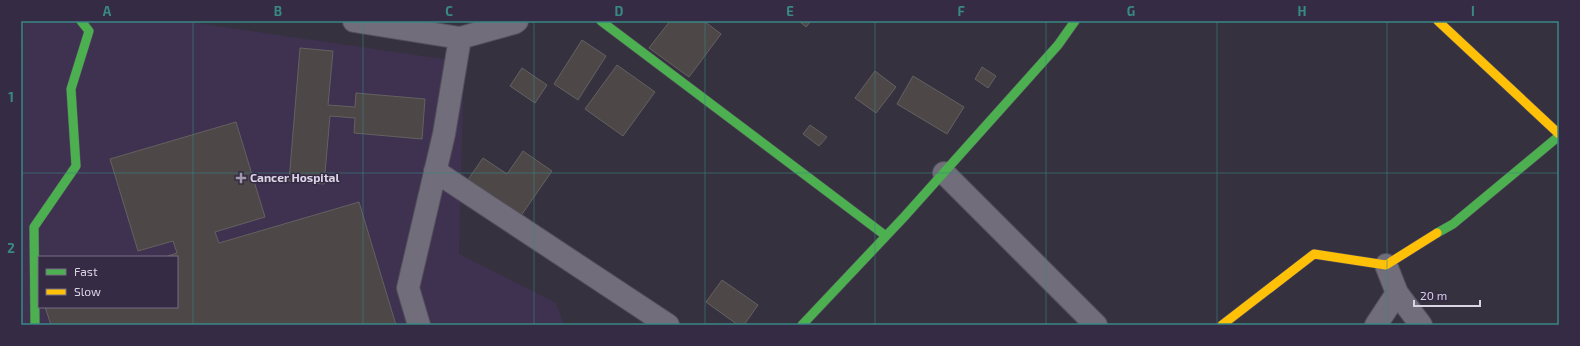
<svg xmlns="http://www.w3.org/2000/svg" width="1580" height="346" font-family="'Exo 2',sans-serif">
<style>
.built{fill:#3e3250;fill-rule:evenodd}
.building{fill:#4d4847;stroke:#646161}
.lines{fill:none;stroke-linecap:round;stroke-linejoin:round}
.street-casing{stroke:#534f5b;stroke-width:24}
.fast-casing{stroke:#534f5b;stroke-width:10}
.slow-casing{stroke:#534f5b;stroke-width:10}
.street{stroke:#726d7a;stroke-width:22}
.fast{stroke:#4caf50;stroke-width:9}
.slow{stroke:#ffc107;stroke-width:9}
.grid{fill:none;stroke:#388986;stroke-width:1;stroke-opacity:0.55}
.poi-dot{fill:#a19bab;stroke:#352b45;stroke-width:1.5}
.labels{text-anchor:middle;stroke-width:3;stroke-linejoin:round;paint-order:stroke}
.poi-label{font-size:12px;font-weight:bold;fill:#dad4e5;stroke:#352b45;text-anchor:start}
.neatline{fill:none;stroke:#388986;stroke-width:1.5}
.grid-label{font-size:13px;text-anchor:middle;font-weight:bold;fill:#388986}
</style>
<rect width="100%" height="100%" fill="#36313f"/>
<path class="built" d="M24 21H182L464 62 459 254 556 303 564 325H21V103ZM39 257H177V307H39Z"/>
<path class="building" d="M670 21H704L721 34 689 77 649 48Z
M799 21H811L806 27Z
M582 40 606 56 578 100 554 84Z
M300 48 333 51 328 105 355 107 356 93 425 99 422 139 354 133 355 118 330 116 324 184 289 181Z
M617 65 655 92 623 136 585 109Z
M982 67 996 76 988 88 975 79Z
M522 68 547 85 535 103 510 86Z
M875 71 896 87 876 113 855 98Z
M913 76 964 107 947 134 897 104Z
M236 122 265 217 215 232 219 243 359 202 396 325H51L45 307H177V257H165L177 253 173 241 138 251 110 159Z
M810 125 827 137 819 146 803 134Z
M523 151 552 171 518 220 465 184 483 158 507 174Z
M722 280 758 305 744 325H738L706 302Z"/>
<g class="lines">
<g class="street-casing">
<path id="street" d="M354 21 460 38 514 23 517 21
M435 171 668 325
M944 173 1096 325
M1397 293 1421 325
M419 325 408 288 444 134 460 38
M1376 325 1397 293 1386 265"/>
</g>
<g class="fast-casing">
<path id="fast" d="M601 21 886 236
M1437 233 1453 224 1559 136
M35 325 34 227 76 166 71 89 89 31 81 21
M802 325 904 217 1058 45 1075 21"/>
</g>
<g class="slow-casing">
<path id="slow" d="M1438 21 1559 134
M1222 325 1314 254 1386 265 1437 233"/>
</g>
<use href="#street" class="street"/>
<use href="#fast" class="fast"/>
<use href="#slow" class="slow"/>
</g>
<path class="grid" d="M193 21V325M363 21V325M534 21V325M705 21V325M875 21V325M1046 21V325M1217 21V325M1387 21V325M21 173H1559"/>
<path class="poi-dot" d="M239 172h4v4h4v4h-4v4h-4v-4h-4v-4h4z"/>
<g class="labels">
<g class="poi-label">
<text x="250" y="182">Cancer Hospital</text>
</g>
</g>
<rect width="1580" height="346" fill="none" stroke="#352b45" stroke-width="44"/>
<rect x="38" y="256" width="140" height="52" fill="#352b45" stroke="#776f85"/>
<rect x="46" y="269" width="20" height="6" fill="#4caf50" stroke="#776f85"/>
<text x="74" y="276" font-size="12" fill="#dad4e5">Fast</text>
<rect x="46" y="289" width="20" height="6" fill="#ffc107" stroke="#776f85"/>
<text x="74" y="296" font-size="12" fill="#dad4e5">Slow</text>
<path d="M1414 300v6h66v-6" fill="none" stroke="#dad4e5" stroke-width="2"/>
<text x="1420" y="300" font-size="12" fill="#dad4e5" stroke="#352b45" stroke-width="3" paint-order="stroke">20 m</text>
<rect x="22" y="22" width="1536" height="302" class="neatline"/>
<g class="grid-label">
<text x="107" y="16">A</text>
<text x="278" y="16">B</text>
<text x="449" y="16">C</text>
<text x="619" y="16">D</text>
<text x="790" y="16">E</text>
<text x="961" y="16">F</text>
<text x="1131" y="16">G</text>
<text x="1302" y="16">H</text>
<text x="1473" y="16">I</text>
<text x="11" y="102">1</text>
<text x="11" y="253">2</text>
</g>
</svg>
